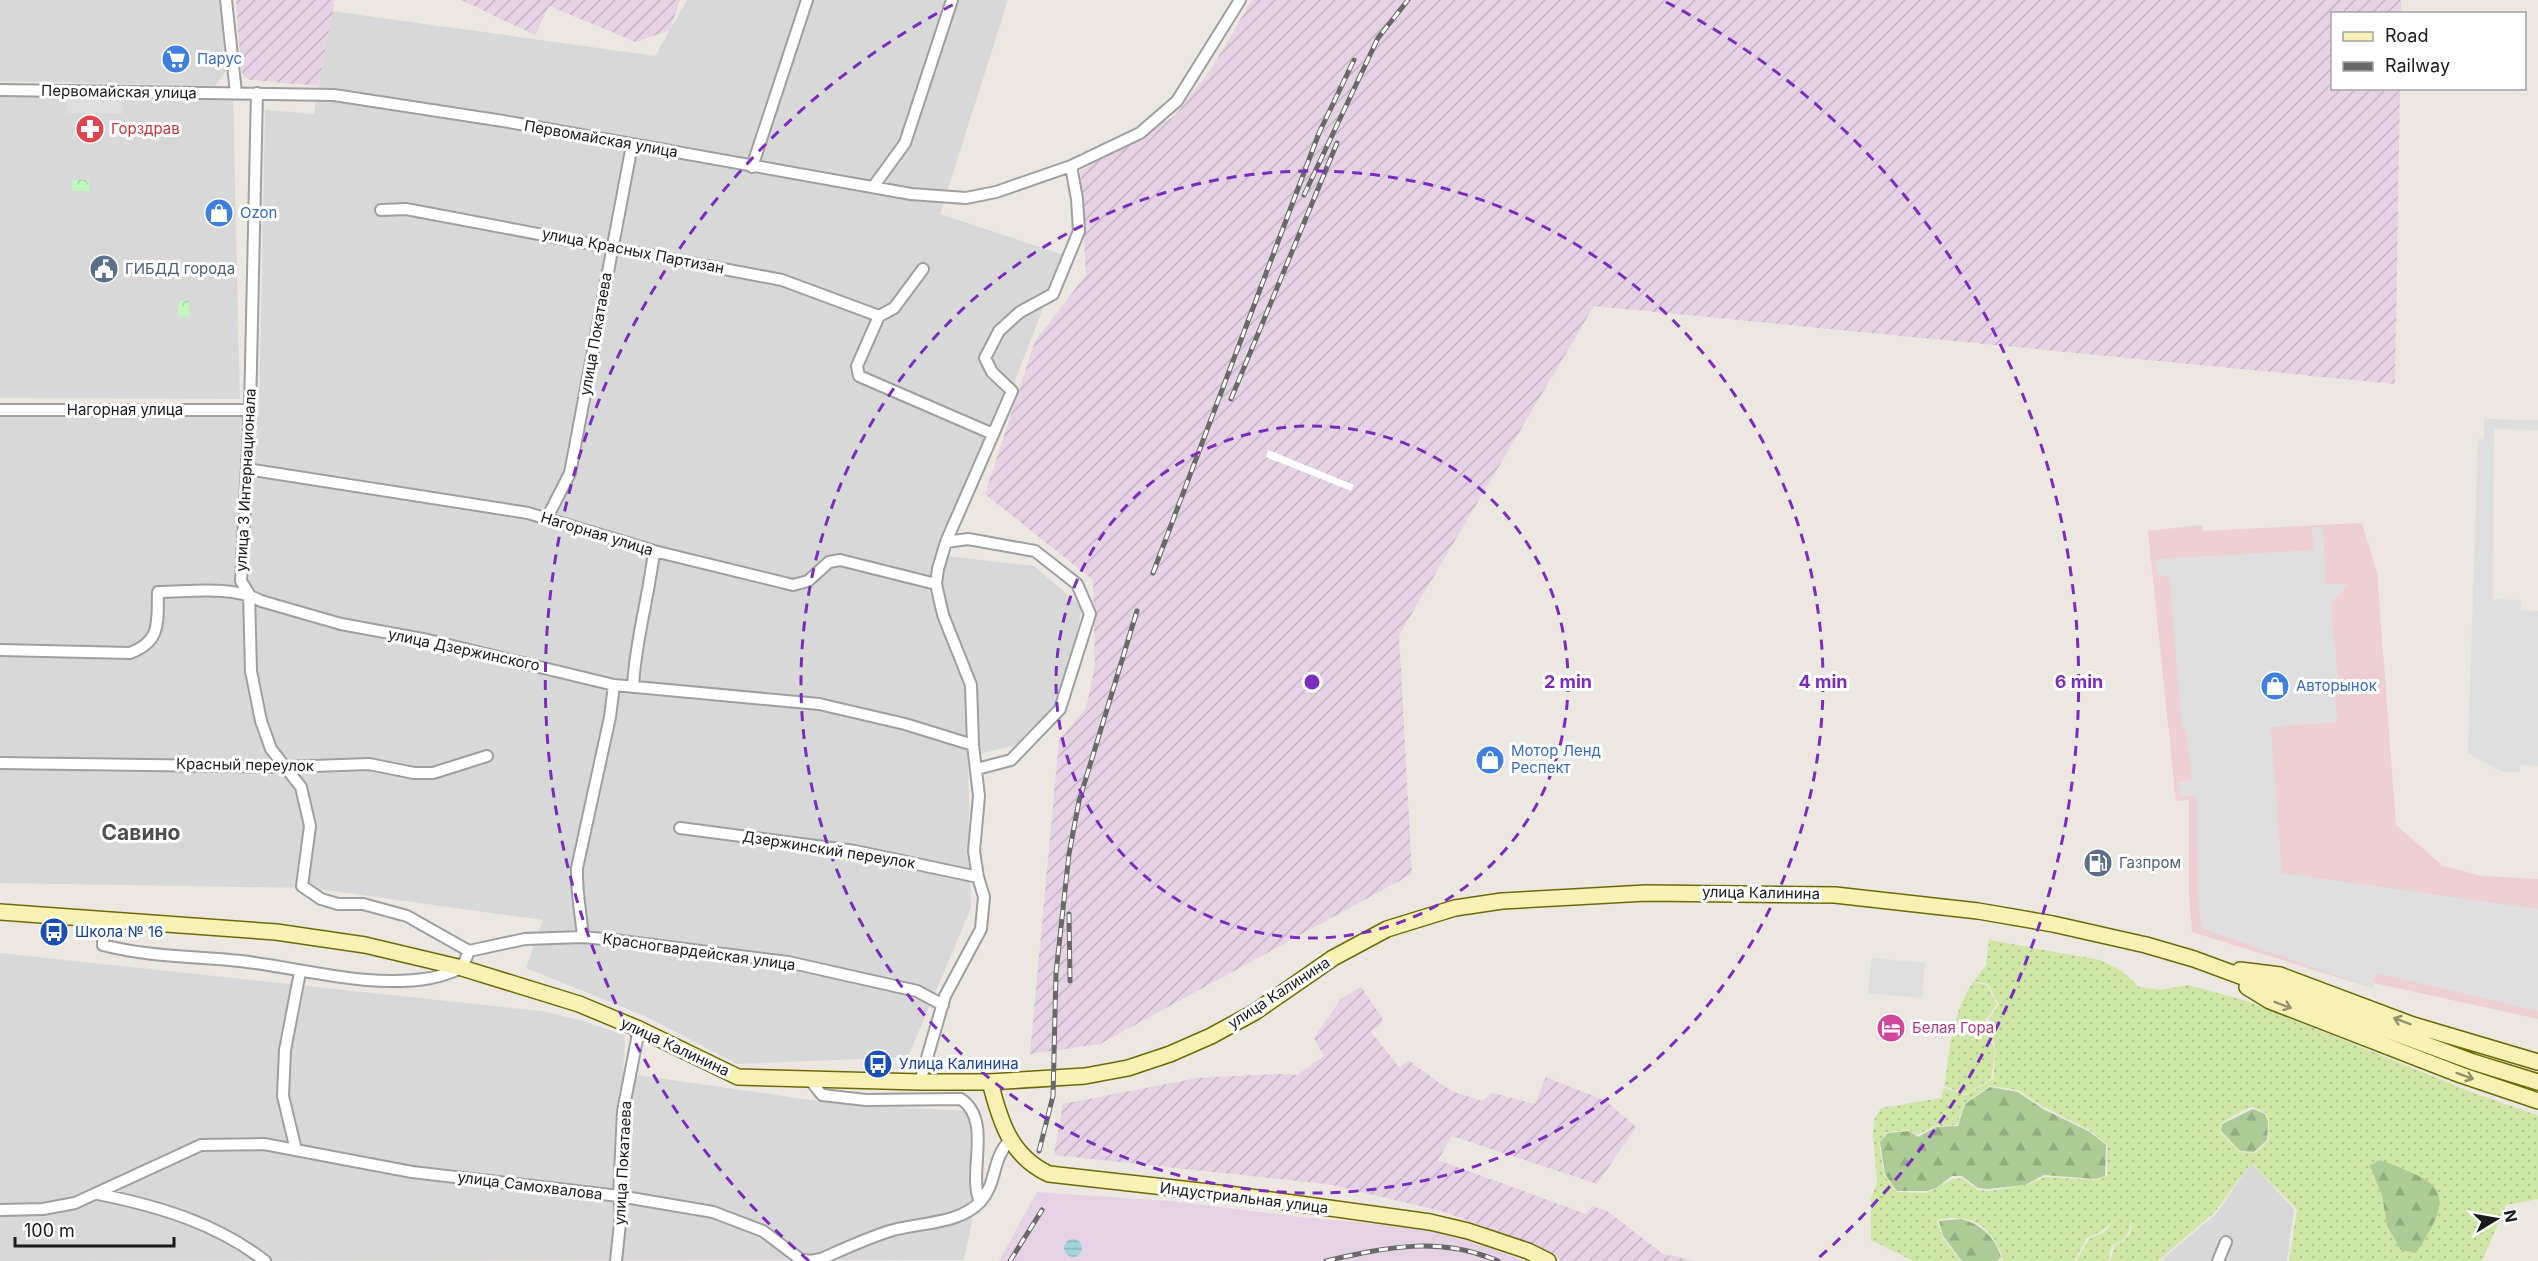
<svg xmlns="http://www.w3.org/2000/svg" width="2538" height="1261" font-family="Inter,sans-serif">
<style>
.residential{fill:#d9d8d8}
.commercial{fill:#eecfd2}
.industrial{fill:url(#industrial-furrows)}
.railway{fill:#e5d2e4}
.grass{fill:url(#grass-dots);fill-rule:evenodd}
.forest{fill:url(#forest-firs)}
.park{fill:url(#park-crowns)}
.parking{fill:#dfdfdf}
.water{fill:url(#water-rules)}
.pier{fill:#fff}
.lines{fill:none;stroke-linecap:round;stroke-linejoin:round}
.street-casing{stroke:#9f9f9f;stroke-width:14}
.secondary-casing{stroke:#6d6a07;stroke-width:18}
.street{stroke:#fff;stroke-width:10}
.secondary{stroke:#f7f2b3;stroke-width:15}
.rail-casing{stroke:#696969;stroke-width:5}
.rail{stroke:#fff;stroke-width:3;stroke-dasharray:9;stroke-linecap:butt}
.oneway{stroke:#94916f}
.ring{fill:none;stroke:#7b2cbf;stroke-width:3;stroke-dasharray:10 8}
.labels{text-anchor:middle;stroke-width:6;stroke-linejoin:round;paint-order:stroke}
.shop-label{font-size:15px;fill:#366cbe;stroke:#fff;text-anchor:start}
.street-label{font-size:15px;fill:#1b1b1b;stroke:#fff}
.health-label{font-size:15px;fill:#be3a42;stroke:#fff;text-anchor:start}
.service-label{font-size:15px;fill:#4e5e75;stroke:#fff;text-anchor:start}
.transit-label{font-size:15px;fill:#164399;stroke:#fff;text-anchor:start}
.hotel-label{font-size:15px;fill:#b23c85;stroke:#fff;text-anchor:start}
.district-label{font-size:21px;font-weight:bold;fill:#4e4e4e;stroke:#fff}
.centre{fill:#7b2cbf;stroke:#fff;stroke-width:3}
.ring-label{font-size:18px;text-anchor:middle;font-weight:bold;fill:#7b2cbf;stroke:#fff;stroke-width:6;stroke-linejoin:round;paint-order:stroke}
</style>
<defs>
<pattern id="industrial-furrows" width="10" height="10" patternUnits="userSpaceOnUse" patternTransform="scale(1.5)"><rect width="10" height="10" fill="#e5d2e4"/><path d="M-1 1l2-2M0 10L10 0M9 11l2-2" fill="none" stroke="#c4b4c3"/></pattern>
<pattern id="grass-dots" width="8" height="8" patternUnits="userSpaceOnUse" patternTransform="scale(1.5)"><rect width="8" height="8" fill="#cee7a6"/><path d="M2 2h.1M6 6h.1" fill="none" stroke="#b0c68e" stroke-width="1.8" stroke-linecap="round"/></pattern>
<pattern id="forest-firs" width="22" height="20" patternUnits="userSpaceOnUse" patternTransform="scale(1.5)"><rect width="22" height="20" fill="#accb95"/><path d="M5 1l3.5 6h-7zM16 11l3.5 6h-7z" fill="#93ae80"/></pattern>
<pattern id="park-crowns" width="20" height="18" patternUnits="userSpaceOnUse" patternTransform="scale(1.5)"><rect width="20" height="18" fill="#bff7bc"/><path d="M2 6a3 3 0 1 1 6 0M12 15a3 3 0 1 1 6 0" fill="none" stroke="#a4d3a1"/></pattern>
<pattern id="water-rules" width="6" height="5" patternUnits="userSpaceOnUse" patternTransform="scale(1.5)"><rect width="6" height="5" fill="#a1d5da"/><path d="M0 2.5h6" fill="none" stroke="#8ab6ba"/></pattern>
</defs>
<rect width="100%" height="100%" fill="#ece7e0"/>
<path class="residential" d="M0 0H219L226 71 215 86 0 81Z
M687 0H1008L940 214 1064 255 946 556 1034 566 1082 607 1075 642 1055 705 1015 745 968 757 971 908 908 1057 737 1064 647 1017 526 968 543 920 310 888 0 883V415L259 416 265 110 314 114 331 11 655 56Z
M0 93 233 99 240 399 0 398Z
M0 953 541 1011 584 1021 625 1036 623 1073 838 1104 969 1111 972 1221 964 1260 0 1261Z
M2251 1163 2294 1209 2287 1261H2160L2217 1213Z"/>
<path class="commercial" d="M2362 523 2377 572 2396 825 2443 866 2482 876 2538 879V1019L2374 983 2372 988 2192 932 2189 894V800L2176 801 2148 531 2202 525 2203 531Z"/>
<path class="industrial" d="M236 0H335L318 86 250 80 244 76 241 71Z
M461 0H680L670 30 636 42 549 6 535 35Z
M1252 0H2401V13L2332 14V88L2400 89 2395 384 1594 306 1399 635 1412 874 1100 1044 1030 1054 1059 740 1086 708 1095 665 1093 580 985 494 1035 341 1086 275 1080 171 1175 116 1213 66Z
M1361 987 1384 1021 1371 1032 1399 1067 1409 1061 1451 1091 1482 1101 1492 1093 1535 1104 1546 1077 1606 1101 1636 1127 1597 1184 1452 1136 1438 1160 1586 1214 1592 1206 1607 1211 1663 1254 1695 1261H1562L1519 1239 1441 1211 1327 1184 1054 1155 1063 1104 1197 1078 1278 1074 1297 1075 1324 1056 1314 1038 1341 999Z"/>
<path class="railway" d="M1037 1192 1169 1201 1300 1217 1458 1232 1522 1261H999Z"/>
<path class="grass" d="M1989 940 2100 960 2122 971 2139 987 2160 990 2188 985 2247 1001 2474 1093 2534 1114 2538 1116V1199L2506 1205 2482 1261H2289L2297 1209 2251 1163 2215 1212 2158 1261H2110L2115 1245C2128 1241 2132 1233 2132 1219 2129 1233 2127 1241 2112 1245L2108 1261H2076L2089 1239 2104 1232 2121 1214 2102 1231 2087 1238 2074 1261H2000L2003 1258C1991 1225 1971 1213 1937 1220L1942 1237 1961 1261H1913L1871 1240V1199L1877 1182 1873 1133 1874 1120 1881 1108 1941 1098 1944 1088 1966 1095 1993 1079 1996 1049 1986 1023 1999 1005 1988 984 1974 981 1986 965ZM1990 1086 2018 1090 2044 1107 2091 1131 2107 1145V1176L2097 1180 2045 1177 2026 1185 1989 1191 1978 1190 1962 1178 1953 1179 1927 1193 1897 1192 1884 1175 1879 1143 1887 1132 1909 1130 1917 1135 1935 1126 1957 1125 1964 1104ZM2253 1107 2266 1113 2269 1121 2268 1141 2255 1153 2240 1152 2220 1132V1124L2245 1109ZM2379 1160 2401 1250 2387 1226 2382 1195 2370 1166Z
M1973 982 1987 985 1997 1005 1983 1023 1995 1050 1991 1079 1966 1094 1944 1086C1950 1050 1952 1013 1973 982Z"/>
<path class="forest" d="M1990 1087 2018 1092 2043 1109 2090 1132 2106 1145 2105 1176 2096 1179 2044 1175 2025 1185 1988 1189 1978 1188 1962 1176H1952L1936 1188 1927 1191H1897L1885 1174 1880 1142 1888 1133 1909 1131 1918 1137 1936 1127 1958 1126 1965 1104Z
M2253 1109 2265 1114 2268 1121 2267 1140 2254 1152 2240 1151 2221 1131 2222 1124Z
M2379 1160C2444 1183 2457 1191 2416 1253L2401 1250 2387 1226 2382 1195 2370 1166Z
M1961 1219C1981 1224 1995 1237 2001 1257L1997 1261H1962L1943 1236 1939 1221Z"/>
<path class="park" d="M72 180H89V191H72Z
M179 301H189V316L178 317Z"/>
<path class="parking" d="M67 96 122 97V114L67 113Z
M2484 419 2538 420V430L2494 429 2493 599 2521 600V610L2538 611V766L2520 765 2519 772H2502L2468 753 2478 439H2484Z
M2312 527H2323L2326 584H2348L2331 604 2339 689 2334 690 2338 722 2271 727 2282 873 2538 909V1011L2376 973 2372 988 2201 928 2198 896 2197 796H2180L2179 782 2192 780 2186 730 2182 728 2169 576 2157 575 2156 559 2313 550Z
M1872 958 1925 963 1922 998 1868 993Z"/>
<path class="water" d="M1064 1248a9 9 0 1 1 18 0a9 9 0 1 1-18 0Z"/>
<path class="pier" d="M1268 450 1354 485 1351 491 1266 457Z"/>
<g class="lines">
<g class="street-casing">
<path id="street" d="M226 0 236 93
M0 90 334 95 503 121 911 194 966 198 996 192 1071 166 1140 133 1177 101 1240 0
M257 93 250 410 241 581 249 594 251 671 261 721 271 749 301 787 310 826 302 886 321 899 338 904H363L407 916 469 951
M752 167 807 0
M873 187 905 143 952 0
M381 210 406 209 782 280 879 316
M923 269 894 308 879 316 857 366 859 376 993 434
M0 410H250
M247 469 528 513 654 551 793 585 808 581 829 562 840 560 936 584
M547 518 570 473 632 145
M946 542 968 539 1035 551 1077 584 1090 614 1060 709 1011 760 977 769
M0 650 130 653C162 641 157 622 158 592 190 592 232 585 261 601L341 624 428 640 614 685 819 704 905 724 973 745
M633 687C635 641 649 597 654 551
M0 763 285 767 369 764 414 773H433L487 756
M680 828 855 851 978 877
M104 919 103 945C148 957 194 956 240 961 303 968 367 989 431 978 441 976 452 972 462 968L469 951 525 939 583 937 614 940 788 962 917 991 943 1005
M583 937C581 914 576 891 577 868L610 717 614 685
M810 1080 822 1095 866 1100 961 1099C993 1121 967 1173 980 1202
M920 1082 945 996 981 929 984 897 978 877 974 851 979 796 973 745 971 685 943 615 936 584 938 569 946 542 1012 391 992 372 985 358 999 331 1020 312 1053 294 1079 231 1077 199 1071 166
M296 1150 283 1096 285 1050 300 972
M98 1194C158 1206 216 1223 265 1261
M0 1210 43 1209 75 1203 201 1145 264 1144 412 1172 619 1196 713 1212 763 1231 800 1259 810 1261 821 1259C844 1249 867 1238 890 1231 919 1222 959 1225 981 1201 998 1181 991 1160 1010 1140
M616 1261 621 1214 619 1196 623 1111 639 1029
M2218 1261 2226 1242"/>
</g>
<g class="secondary-casing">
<path id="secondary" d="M0 912 276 932 365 945 462 968 579 1004 639 1029 738 1077 920 1082H990L1085 1076 1128 1068 1170 1054 1211 1036 1255 1012 1333 958 1387 929 1455 908 1502 901 1646 893 1835 895 1978 911 2053 924 2146 945 2194 959 2473 1062 2538 1082
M2240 970 2280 975 2413 1025 2538 1062
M2247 987 2270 1001 2461 1075 2538 1101
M990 1082C1000 1121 1010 1156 1049 1174L1236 1195 1430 1222 1468 1231 1528 1251 1548 1261"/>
</g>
<use href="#street" class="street"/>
<use href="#secondary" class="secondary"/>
<g class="rail-casing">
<path id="rail" d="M1304 195 1378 38 1408 0
M1231 399 1337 143
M1153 573 1319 133 1354 60
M1069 914 1070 981
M1039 1151 1053 1096 1056 973 1069 854 1079 801 1137 611
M1010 1261 1042 1210
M1326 1261C1387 1247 1439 1236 1498 1261"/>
</g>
<use href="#rail" class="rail"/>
</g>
<defs><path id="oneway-shaft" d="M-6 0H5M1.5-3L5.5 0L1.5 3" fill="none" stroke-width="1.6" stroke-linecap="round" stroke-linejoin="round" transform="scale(1.5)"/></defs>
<g class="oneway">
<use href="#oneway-shaft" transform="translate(2283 1005) rotate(21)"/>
<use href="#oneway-shaft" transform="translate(2402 1021) rotate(-159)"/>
<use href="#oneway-shaft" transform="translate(2465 1076) rotate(20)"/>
</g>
<g class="ring">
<circle cx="1312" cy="682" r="256"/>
<circle cx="1312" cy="682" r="511"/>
<path d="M809 1261A767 767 0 0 1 958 2M1666 2A767 767 0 0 1 1815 1261"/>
</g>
<defs>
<g id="supermarket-disc" transform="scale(1.5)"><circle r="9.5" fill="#3f7fe0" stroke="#fff"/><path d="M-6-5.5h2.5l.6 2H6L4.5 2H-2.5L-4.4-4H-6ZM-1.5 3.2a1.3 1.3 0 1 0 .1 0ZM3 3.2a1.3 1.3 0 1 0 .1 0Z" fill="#fff"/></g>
<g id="pharmacy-disc" transform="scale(1.5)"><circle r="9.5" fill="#e0444e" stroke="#fff"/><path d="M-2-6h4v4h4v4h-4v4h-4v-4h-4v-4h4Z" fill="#fff"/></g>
<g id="shop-disc" transform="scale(1.5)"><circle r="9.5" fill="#3f7fe0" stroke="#fff"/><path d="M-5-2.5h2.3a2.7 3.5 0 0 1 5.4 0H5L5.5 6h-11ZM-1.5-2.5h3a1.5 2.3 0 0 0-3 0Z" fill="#fff"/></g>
<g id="civic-disc" transform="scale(1.5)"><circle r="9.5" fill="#5c6f8a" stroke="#fff"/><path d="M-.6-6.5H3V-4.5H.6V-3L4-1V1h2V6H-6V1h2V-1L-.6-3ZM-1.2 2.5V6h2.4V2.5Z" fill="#fff"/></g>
<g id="fuel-disc" transform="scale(1.5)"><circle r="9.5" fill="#5c6f8a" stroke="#fff"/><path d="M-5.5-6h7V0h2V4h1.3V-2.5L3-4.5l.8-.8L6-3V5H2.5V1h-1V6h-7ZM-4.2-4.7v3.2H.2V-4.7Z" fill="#fff"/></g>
<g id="bus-disc" transform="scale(1.5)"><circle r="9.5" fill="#1a4fb4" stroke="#fff"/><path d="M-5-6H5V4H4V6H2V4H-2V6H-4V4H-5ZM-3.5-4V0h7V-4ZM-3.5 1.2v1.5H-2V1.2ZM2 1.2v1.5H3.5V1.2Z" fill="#fff"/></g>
<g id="hotel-disc" transform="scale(1.5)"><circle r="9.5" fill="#d1479c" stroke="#fff"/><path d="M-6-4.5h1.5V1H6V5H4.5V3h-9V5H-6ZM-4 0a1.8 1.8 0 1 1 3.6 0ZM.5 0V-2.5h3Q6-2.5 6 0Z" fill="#fff"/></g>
</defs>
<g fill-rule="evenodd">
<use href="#supermarket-disc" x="176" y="59"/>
<use href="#pharmacy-disc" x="90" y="129"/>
<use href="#shop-disc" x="219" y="213"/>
<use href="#civic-disc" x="104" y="269"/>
<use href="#shop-disc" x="2275" y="686"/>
<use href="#shop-disc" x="1490" y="760"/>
<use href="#fuel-disc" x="2098" y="863"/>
<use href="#bus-disc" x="54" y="932"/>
<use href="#hotel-disc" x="1891" y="1028"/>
<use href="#bus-disc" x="878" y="1064"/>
</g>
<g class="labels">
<g class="shop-label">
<text x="197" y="64">Парус</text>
<text x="240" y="218">Ozon</text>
<text x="2296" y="691">Авторынок</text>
<text x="1511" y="756">Мотор Ленд<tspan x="1511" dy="17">Респект</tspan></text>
</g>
<g class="street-label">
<text transform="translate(119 92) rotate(1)" y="5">Первомайская улица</text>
<text transform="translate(601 139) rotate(10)" y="5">Первомайская улица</text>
<text transform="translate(633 251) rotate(11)" y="5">улица Красных Партизан</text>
<text transform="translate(596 334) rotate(-80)" y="5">улица Покатаева</text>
<text x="125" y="415">Нагорная улица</text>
<text transform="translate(246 480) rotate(-87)" y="5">улица 3 Интернационала</text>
<text transform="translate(597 534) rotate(17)" y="5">Нагорная улица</text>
<text transform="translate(464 650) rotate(12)" y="5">улица Дзержинского</text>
<text transform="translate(245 765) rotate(1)" y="5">Красный переулок</text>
<text transform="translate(829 850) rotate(9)" y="5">Дзержинский переулок</text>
<text transform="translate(1761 893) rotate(1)" y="5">улица Калинина</text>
<text transform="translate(699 952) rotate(8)" y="5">Красногвардейская улица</text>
<text transform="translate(1279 993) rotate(-33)" y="5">улица Калинина</text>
<text transform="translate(675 1047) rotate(25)" y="5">улица Калинина</text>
<text transform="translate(623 1163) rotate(-87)" y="5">улица Покатаева</text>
<text transform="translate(530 1186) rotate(7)" y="5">улица Самохвалова</text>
<text transform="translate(1244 1198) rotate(7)" y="5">Индустриальная улица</text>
</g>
<g class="health-label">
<text x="111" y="134">Горздрав</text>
</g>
<g class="service-label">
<text x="125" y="274">ГИБДД города</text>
<text x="2119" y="868">Газпром</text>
</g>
<g class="transit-label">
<text x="75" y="937">Школа № 16</text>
<text x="899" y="1069">Улица Калинина</text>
</g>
<g class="hotel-label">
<text x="1912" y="1033">Белая Гора</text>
</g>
<g class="district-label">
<text x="141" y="840">Савино</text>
</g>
</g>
<circle cx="1312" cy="682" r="9" class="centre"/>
<g class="ring-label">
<text x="1568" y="688">2 min</text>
<text x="1823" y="688">4 min</text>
<text x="2079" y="688">6 min</text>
</g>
<rect x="2331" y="12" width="195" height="78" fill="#ffffff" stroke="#a4a4a4" stroke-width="1.5"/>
<rect x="2343" y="32" width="30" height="9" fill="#f7f2b3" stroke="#a4a4a4" stroke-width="1.5"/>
<text x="2385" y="42" font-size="18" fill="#1b1b1b">Road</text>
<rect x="2343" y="62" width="30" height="9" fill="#696969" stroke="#a4a4a4" stroke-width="1.5"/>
<text x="2385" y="72" font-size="18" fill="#1b1b1b">Railway</text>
<g transform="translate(2496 1219) rotate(79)" stroke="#ffffff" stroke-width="4.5" paint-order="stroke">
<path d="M0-4.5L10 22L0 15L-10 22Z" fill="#1b1b1b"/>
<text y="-9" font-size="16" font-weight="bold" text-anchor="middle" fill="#1b1b1b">N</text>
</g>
<path d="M15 1237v9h159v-9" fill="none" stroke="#1b1b1b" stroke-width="3"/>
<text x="24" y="1237" font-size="18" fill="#1b1b1b" stroke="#ffffff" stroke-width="4.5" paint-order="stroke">100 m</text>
</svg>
